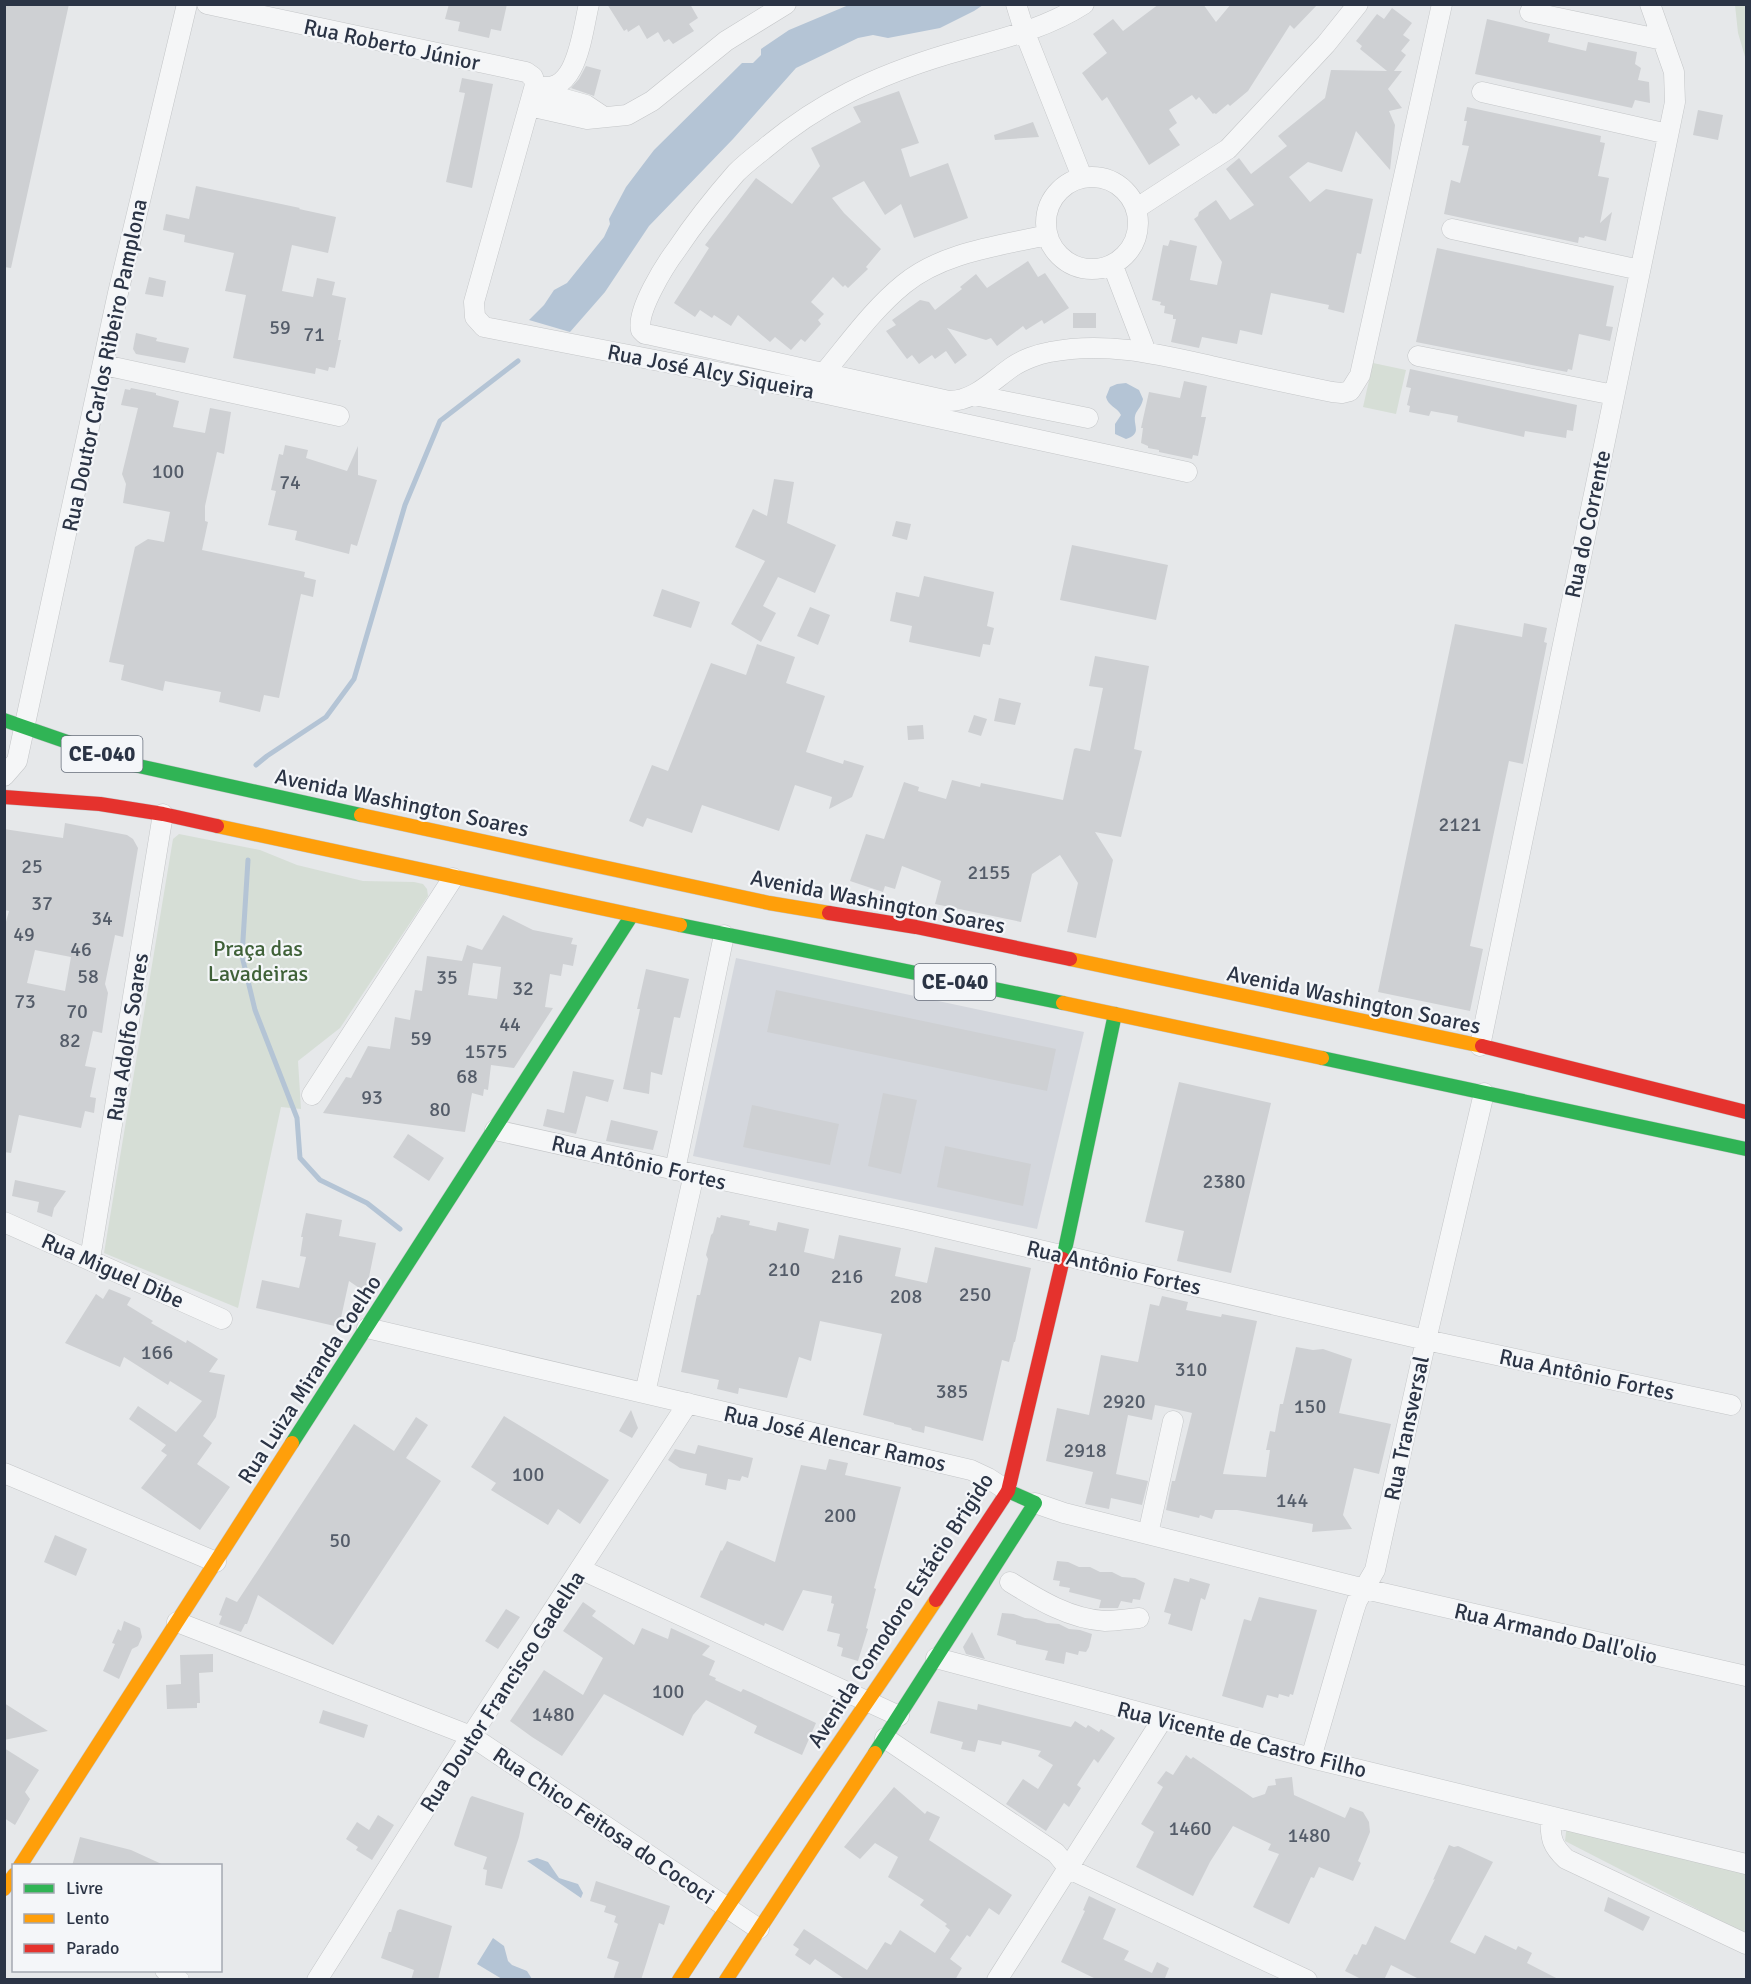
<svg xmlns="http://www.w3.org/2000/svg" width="1751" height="1984" font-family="Signika,sans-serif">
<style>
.built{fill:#d4d7dd}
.green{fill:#d6ded6}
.water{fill:#b4c4d5}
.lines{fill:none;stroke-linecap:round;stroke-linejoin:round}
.stream{stroke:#b4c4d5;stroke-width:5}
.building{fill:#ced0d3;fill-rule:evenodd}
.street-casing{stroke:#c4c6c8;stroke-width:21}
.fast-casing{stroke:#c4c6c8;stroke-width:15}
.slow-casing{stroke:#c4c6c8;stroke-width:15}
.jam-casing{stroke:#c4c6c8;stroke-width:15}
.street{stroke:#f5f6f7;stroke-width:20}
.fast{stroke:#30b455;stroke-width:14}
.slow{stroke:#ff9f0a;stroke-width:14}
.jam{stroke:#e5322d;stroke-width:14}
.labels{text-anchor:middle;stroke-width:4.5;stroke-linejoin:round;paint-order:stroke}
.number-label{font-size:20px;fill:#545c69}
.shield{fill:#f4f6f9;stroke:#676e7b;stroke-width:1.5}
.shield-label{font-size:21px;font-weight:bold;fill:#2b3445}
.street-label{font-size:22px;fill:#2b3445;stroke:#f4f6f9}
.park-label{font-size:22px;fill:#3f6138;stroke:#f4f6f9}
</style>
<rect width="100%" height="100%" fill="#e6e8ea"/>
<path class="built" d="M736 958 1084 1032 1037 1229 693 1156Z"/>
<path class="green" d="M1735 5H1746V60L1738 33Z
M1373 363 1406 370 1396 414 1363 407Z
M179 834 260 850 297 865 363 881 414 882 423 884 427 889 428 896 340 1028 298 1061 301 1109 281 1107 238 1308 104 1253 173 839Z
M1567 1824 1746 1873V1934L1565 1841Z"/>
<path class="water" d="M851 4 983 5 974 11 940 28 888 38 873 35 858 38 796 68 733 139 649 226 605 292 570 332 529 320 544 305 554 290 567 283 604 237 610 224 609 219 626 187 654 150 742 63H753L761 55V49L789 30Z
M1126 383 1139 390 1143 399C1142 405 1139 408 1136 413 1131 424 1144 433 1126 439L1115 434V424L1121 415C1117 407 1108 406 1106 397L1110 387 1117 384Z
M537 1858 548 1862 559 1878 578 1884 583 1893 581 1898 527 1861Z
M493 1938 504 1946 508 1961 512 1965 527 1971 532 1979H502L477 1964Z"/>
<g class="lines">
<path class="stream" d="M256 765 267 756 326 717 354 679 405 505 440 421 518 361
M248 860 242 956 255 1010 297 1118 300 1158 320 1180 367 1203 400 1229"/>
</g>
<path class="building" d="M4 4H69L11 268 4 267Z
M449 4H507L501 31 491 29 489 38 458 31 460 22 445 19Z
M607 4H690L698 18 689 24 694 31 673 44 669 39 664 42 658 32 647 39 639 25 628 32 627 29 624 31Z
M1159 4H1203L1216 22 1231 4H1318L1294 29 1290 25 1248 91 1230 106 1228 104 1216 114 1214 113 1213 114 1199 97 1196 100 1192 95 1169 110 1177 123 1169 129 1180 145 1149 165 1107 97 1102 101 1082 73 1107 53 1093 34 1113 19 1123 31Z
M1392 8 1412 23 1403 35 1410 40 1401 51 1406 55 1394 71H1402L1388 89 1402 108 1389 111 1395 125 1390 170 1356 131 1342 172 1308 162 1289 177 1310 202 1326 189 1373 199 1361 254 1357 253 1344 313 1328 309 1329 305 1271 293 1262 335 1240 330 1237 344 1202 337 1199 348 1171 342 1176 319H1173V315L1164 313 1165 306 1160 305 1161 302 1152 300 1163 245 1168 246 1170 240 1197 246 1190 280 1217 285 1222 262 1194 219 1198 216 1199 212 1216 200 1230 220 1254 205 1226 169 1239 158 1251 174 1287 146 1278 136 1325 98 1331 70 1387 71 1360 49 1362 46 1356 41 1377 14 1384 19Z
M1487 19 1550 34 1548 42 1586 51 1588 42 1637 52 1635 64 1641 68 1638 80 1649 82 1650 103 1635 100 1632 108 1475 74Z
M586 66 601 70 594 96 571 88 579 79Z
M462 78 493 84 472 188 446 182 465 93 459 92Z
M899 91 919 143 901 149 910 177 948 163 968 218 914 238 901 204 885 215 864 181 832 198 844 213 881 249 866 267 868 269 848 288 845 285 843 287 833 277 811 302 824 314 818 320 821 324 805 342 801 339 791 350 775 337 770 342 738 315 731 326 714 315 712 318 700 310 695 317 674 303 709 248 705 245 756 178 792 204 820 166 811 148 861 122 853 107Z
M1467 107 1601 136 1600 142 1605 143 1598 176 1609 178 1600 223 1612 212 1606 241 1585 236 1584 238 1579 237 1578 243 1444 214 1451 180 1460 183 1469 146 1462 145 1467 121H1464Z
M1698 110 1723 115 1718 140 1693 135Z
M1033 122 1039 137 995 140 994 135Z
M196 186 300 208 299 209 336 217 328 253 292 245 282 291 313 297 317 278 335 282 332 295 346 298 338 340H341L335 368 329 367 328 371 316 368 315 374 233 358 246 295 225 291 234 253 184 242 185 235 163 230 166 214 189 219Z
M1437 248 1614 286 1606 326 1613 327 1610 341 1579 334 1572 370 1568 369 1567 372 1416 342Z
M1028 261 1038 277 1045 273 1069 308 1044 324 1042 320 1026 330 1023 326 997 346 991 338 986 340 947 328 967 355 955 364 946 351 935 359 932 355 919 364 912 355 907 359 886 331 896 325 892 320 920 300 929 302 935 310 962 289 960 287 976 274 987 288Z
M149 277 166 281 163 297 145 294Z
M1073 313H1096V328H1073Z
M136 333 157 338 156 341 189 348 185 363 136 354 133 349Z
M1410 369 1577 405 1573 431 1567 430 1566 438 1525 431 1524 437 1457 422 1458 416 1431 411 1429 416 1409 412 1410 406 1407 405 1411 388 1406 387Z
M1184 381 1207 386 1201 417H1206L1198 456 1193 455 1192 459 1159 452V450L1148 448V446L1141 443 1143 428H1141L1149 392 1180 398Z
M131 388 156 393V395L179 401 173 427 205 433 210 408 231 412 224 454 217 452 205 506V521L208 522 202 550 305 572 304 577 316 580 313 597 301 594 279 698 264 695 260 712 219 702 221 692 165 681 163 691 121 680 124 665 109 662 135 547 148 539 164 542 170 512 123 503 126 484 122 474 138 408 121 405 125 389 130 390Z
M285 445 308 450 306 458 347 471 358 446V475L377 480 357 546 351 544 349 554 295 540 297 531 268 525 276 491 271 490 279 454 283 455Z
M774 479 794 482 787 523 836 545 815 593 778 577 763 606 776 613 761 642 731 624 765 561 735 547 753 509 767 516Z
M896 521 911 524 907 540 892 536Z
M1072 545 1168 565 1156 620 1060 600Z
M924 576 994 592 987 626 994 628 990 645 983 644 980 657 909 642 912 626 890 621 896 592 919 597Z
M662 589 700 602 691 628 653 616Z
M810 607 830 615 818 645 797 636Z
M1524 623 1547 628 1544 642 1547 643 1523 764 1509 761 1470 946 1483 949 1470 1011 1378 992 1455 624 1522 637Z
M757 644 795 657 786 683 825 696 806 752 843 764 844 760 864 766 852 797 829 809 832 797 795 785 779 831 702 805 692 833 647 818 643 827 629 821 652 765 668 771 711 663 746 675Z
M1095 656 1149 666 1134 749 1142 751 1121 837 1095 832 1113 860 1096 938 1067 932 1078 883 1060 855 1032 874 1021 922 935 904 941 881 902 866 895 889 885 886 883 892 850 881 866 834 884 839 904 782 919 787 918 791 946 799 952 780 980 787 981 783 1063 800 1074 749 1076 748 1090 751 1103 688 1089 686Z
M999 698 1021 703 1015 725 994 721Z
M974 715 987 719 981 736 968 732Z
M923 725 924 739 908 740 907 726Z
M65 823 127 835 133 839 138 848 123 937 115 935 105 984 108 993 102 1033 93 1031 85 1066 96 1068 90 1097 96 1098 94 1113 85 1111 81 1128 19 1115 11 1153 4 1152V929L9 911 4 910V829L63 838ZM35 950 71 957 65 991 27 983Z
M503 915 533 930 573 938 571 944 577 945 573 966 563 964 561 976 550 974 545 1007 553 1008 514 1068 491 1065 488 1090 484 1089 483 1096 472 1093 465 1132 323 1113 346 1077 351 1078 368 1046 390 1049 395 1017 410 1020 415 990 422 991 427 956 462 961 467 945 482 950ZM473 963 501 967 497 999 468 995Z
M646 969 689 979 680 1018 674 1017 662 1075 651 1072 649 1094 623 1089 640 1009H637Z
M776 990 1056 1049 1047 1091 767 1032Z
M573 1071 614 1080 608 1102 586 1096 576 1134 543 1126 547 1109 564 1113Z
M1179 1082 1271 1103 1231 1273 1177 1261 1184 1231 1145 1222Z
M883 1093 917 1100 901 1174 868 1166Z
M752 1105 839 1124 830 1165 743 1147Z
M611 1120 658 1131 653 1150 606 1141Z
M408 1134 444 1158 429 1181 393 1157Z
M945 1146 1031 1164 1023 1206 937 1187Z
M15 1180 66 1191 54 1208 52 1217 37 1212 39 1202 12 1196Z
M306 1213 342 1220 339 1236 376 1243 369 1277 376 1282 368 1294 349 1281 339 1327 256 1308 262 1280 299 1288 306 1257 300 1256 303 1237H301Z
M721 1215 750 1221 749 1225 776 1231 778 1222 809 1229 804 1252 834 1259 839 1235 901 1248 895 1276 927 1283 935 1247 1031 1268 1015 1342H1014L1009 1362 1002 1360 983 1441 925 1426 924 1433 912 1430 911 1428 894 1424V1423L863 1415 882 1334 820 1321 811 1361 799 1357 787 1398 739 1388 738 1394 717 1389 719 1380 681 1372 697 1295H700L708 1259 706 1255 711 1235 713 1233 717 1217 720 1218Z
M109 1289 131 1298 127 1305 153 1321 151 1323 186 1343 187 1340 218 1359 209 1372 225 1375 216 1417 203 1436 212 1443 197 1464 230 1487 200 1530 141 1488 167 1455 161 1451 166 1445 129 1419 138 1406 176 1432 202 1401 170 1381 168 1385 124 1357 120 1367 65 1343 96 1294 103 1299Z
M1162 1296 1188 1302 1186 1310 1221 1317 1222 1314 1257 1321 1223 1474 1266 1477 1270 1450H1266L1270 1431 1275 1432 1280 1404H1283L1296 1347 1313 1350 1323 1349 1352 1359 1339 1413 1391 1424 1379 1474 1354 1468 1343 1515 1352 1529 1312 1532 1313 1524 1237 1510H1215L1212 1519 1200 1515 1199 1518 1166 1510 1172 1481H1175L1192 1413 1175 1409 1155 1405 1152 1420 1128 1415 1116 1474 1148 1481 1142 1505 1111 1498 1109 1509 1085 1504 1093 1472 1046 1461 1057 1408 1089 1415 1101 1355 1138 1362 1150 1304 1159 1306Z
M631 1410 638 1428 632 1438 619 1431Z
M504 1416 609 1480 580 1524 558 1509 548 1525 491 1490 496 1483 471 1467Z
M416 1417 428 1425 406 1458 441 1481 333 1645 258 1595 247 1624H245L241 1632 219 1624 222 1616 219 1615 226 1597 237 1602 354 1424 394 1451Z
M698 1445 753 1458 748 1478 742 1476 740 1481 728 1479 726 1490 705 1485 707 1474 680 1468 668 1460 675 1449 695 1454Z
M829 1459 848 1463 845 1475 901 1487 874 1588 876 1589 866 1628 868 1629 858 1661 841 1656 843 1648 837 1646 840 1634 827 1631 834 1604 831 1603 832 1596 803 1590 783 1631 765 1623 764 1626 700 1597 721 1550 722 1551 727 1541 775 1562 801 1465 826 1470Z
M55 1535 87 1549 76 1576 44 1562Z
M1057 1561 1068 1562 1079 1567H1090L1100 1572H1112L1122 1577 1135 1578 1145 1583 1140 1600 1133 1599 1132 1603 1121 1601 1118 1608H1099L1101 1600 1069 1592 1070 1588 1059 1586 1060 1581 1053 1580Z
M1174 1578 1189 1582 1190 1578 1210 1584 1205 1600 1201 1598 1192 1631 1168 1624 1171 1614 1164 1612Z
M1259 1597 1317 1610 1293 1695 1290 1694 1289 1697 1279 1694 1278 1698 1267 1695 1263 1708 1222 1696 1244 1619 1251 1621Z
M583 1602 596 1611 592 1616 634 1645 642 1628 668 1639 671 1628 710 1646 702 1655 715 1661 709 1675 716 1678 715 1680 741 1692 743 1689 750 1692 816 1723 802 1755 754 1733 757 1726 706 1700 693 1715 683 1736 604 1694 562 1756 532 1737 510 1721 544 1670 583 1695 603 1658 563 1631Z
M506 1609 520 1617 498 1649 485 1641Z
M1002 1613 1014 1614 1025 1618 1036 1619 1047 1623 1059 1624 1069 1629 1080 1630 1092 1634 1089 1647 1086 1652 1079 1651 1078 1655 1066 1652 1064 1664 1045 1660 1048 1651 1016 1644V1641L997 1635Z
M124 1621 140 1628 142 1637 138 1646 132 1649 119 1679 103 1671 115 1644 112 1643 118 1629 121 1631Z
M972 1632 985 1659 966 1654 963 1647Z
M213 1654V1672L199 1673 200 1703H197V1708L167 1709 166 1685 181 1684 180 1655Z
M938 1701 977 1710 978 1704 1071 1727 1075 1721 1086 1728 1088 1725 1099 1732 1101 1729 1115 1738 1098 1763 1094 1759 1077 1785 1081 1788 1069 1807 1064 1803 1046 1831 1006 1804 1023 1779 1038 1789 1053 1765 1038 1756 1041 1751 1002 1741 1001 1745 978 1740 975 1752 961 1749 963 1742 930 1733Z
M4 1703 48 1731 4 1740Z
M323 1710 368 1725 364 1738 319 1723Z
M4 1748 39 1770 25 1792 30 1799 15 1825 4 1818Z
M1186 1755 1191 1759 1193 1757 1253 1798 1265 1794 1268 1786 1276 1785 1275 1779 1292 1777 1294 1795 1345 1818 1350 1807 1363 1812 1369 1822 1370 1832 1358 1861 1361 1863 1353 1881 1319 1867 1314 1878 1311 1877 1289 1924 1253 1907 1279 1854 1268 1850 1271 1844 1233 1826 1210 1862 1193 1896 1136 1867 1154 1832 1141 1824 1163 1787 1157 1783 1166 1771 1173 1775Z
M894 1787 925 1814 927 1811 940 1817 929 1840 1012 1895 999 1915 989 1908 970 1937 967 1935 950 1959 962 1968 955 1980H846L815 1959 810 1965 795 1955 799 1949 793 1945 804 1929 867 1970 885 1942 891 1945 900 1930 935 1953 950 1930 945 1926 947 1924 920 1905 924 1900 888 1877 898 1857 875 1843 860 1859 844 1847Z
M472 1796 524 1813 519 1837 502 1889 485 1885 487 1870 483 1869 487 1857 455 1846 454 1844 470 1798Z
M378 1815 394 1825 372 1860 356 1850 358 1847 346 1839 357 1822 369 1830Z
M80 1837 131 1850 166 1866H72Z
M1449 1845 1454 1847 1458 1846 1493 1862 1450 1942 1475 1954 1485 1935 1516 1950 1518 1946 1532 1953 1527 1963 1560 1980H1421L1391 1965 1384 1980H1363L1345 1971 1354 1954 1357 1955 1362 1944 1366 1945 1375 1926 1405 1940 1435 1879 1433 1880Z
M596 1881 670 1906 664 1925 659 1923 641 1980H613L619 1962 607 1958 618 1924 614 1922 616 1916 604 1912 606 1906 590 1901Z
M1089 1896 1116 1909 1103 1939 1129 1951 1124 1960 1152 1973 1157 1962 1169 1968 1165 1978 1167 1980H1098L1061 1962 1085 1911 1083 1910Z
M1608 1897 1650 1917 1643 1931 1604 1911Z
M400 1909 452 1926 438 1980H411L414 1970 381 1958 389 1932H391L397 1911Z"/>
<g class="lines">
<g class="street-casing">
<path id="street" d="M207 4 526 72 533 77 535 85
M1016 4 1025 33 1082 177
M1084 4C1042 31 995 40 948 54 878 75 819 102 763 150 754 157 744 165 736 173 715 197 695 222 677 249 665 265 636 311 641 330L645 334 651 335 949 401C974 401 992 381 1012 367 1022 360 1038 354 1050 352 1105 341 1158 354 1211 366 1251 375 1292 384 1332 392L1342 393 1350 391 1360 375 1442 4
M1530 12 1663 40
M535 85 474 302 475 317 484 327 799 388 1187 472
M535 85C577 100 582 32 589 4
M536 91 586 105 601 115
M1482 92 1668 134
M529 106 587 119 627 115 652 101 726 41 786 4
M1046 223a46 46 0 1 1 92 0a46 46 0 1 1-92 0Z
M1137 208 1228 149 1326 44 1358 4
M1452 229 1640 270
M1113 266 1146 352
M1418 356 1614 395
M104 365 339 416
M824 373C850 342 873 309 904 284 943 252 999 246 1047 235
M974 395 1088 418
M4 776 17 761 118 293 187 4
M1480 1046 1675 102 1674 72 1650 4
M312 1095 453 878
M495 1130 694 1174 907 1219 1426 1340 1731 1405
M675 1170 724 935
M4 1222 222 1319
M90 1259 163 814
M367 1328 971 1470 988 1478 1008 1491
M645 1393 694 1174
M4 1473 216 1562
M1035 1503 1064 1513 1365 1589 1746 1676
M1148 1534 1173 1421
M580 1569 899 1716
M1010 1582C1039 1600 1070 1619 1105 1621 1116 1621 1128 1619 1139 1618
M177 1622 471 1736 759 1929
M936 1658 1311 1758 1746 1864
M885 1738 1056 1853 1069 1869 1307 1980
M1311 1758 1354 1610 1357 1601 1375 1570 1426 1340 1484 1093
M1550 1816C1551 1837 1550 1844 1566 1859L1746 1944
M165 1970 179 1980
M317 1980 471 1736 688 1403
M997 1980 1162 1720"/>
</g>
<g class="fast-casing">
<path id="fast" d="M4 720 134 765 361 815
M680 925 1063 1003
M1322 1058 1746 1149
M1063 1259 1115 1014
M292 1443 632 915
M875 1753 1035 1503 1008 1491"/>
</g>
<g class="slow-casing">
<path id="slow" d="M361 815 769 903 829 913
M217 826 680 925
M1070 959 1482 1046
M1063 1003 1322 1058
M20 1866 292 1443
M4 1889 14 1875
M679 1980C762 1852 851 1728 936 1600
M726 1980 875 1753"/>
</g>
<g class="jam-casing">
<path id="jam" d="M4 797 100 804 163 814 217 826
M829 913 916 927 1070 959
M1482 1046 1746 1112
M936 1600 1008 1491 1063 1259"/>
</g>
<use href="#street" class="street"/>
<use href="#fast" class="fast"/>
<use href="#slow" class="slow"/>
<use href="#jam" class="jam"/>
</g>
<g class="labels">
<g class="number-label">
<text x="280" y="334">59</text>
<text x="314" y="341">71</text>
<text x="168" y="478">100</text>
<text x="290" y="489">74</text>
<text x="1460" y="831">2121</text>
<text x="32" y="873">25</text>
<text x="989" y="879">2155</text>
<text x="42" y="910">37</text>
<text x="102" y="925">34</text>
<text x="24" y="941">49</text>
<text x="81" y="956">46</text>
<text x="88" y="983">58</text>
<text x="447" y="984">35</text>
<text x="523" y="995">32</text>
<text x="25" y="1008">73</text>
<text x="77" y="1018">70</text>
<text x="510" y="1031">44</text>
<text x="421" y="1045">59</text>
<text x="70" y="1047">82</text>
<text x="486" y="1058">1575</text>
<text x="467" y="1083">68</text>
<text x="372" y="1104">93</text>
<text x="440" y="1116">80</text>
<text x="1224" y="1188">2380</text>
<text x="784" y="1276">210</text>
<text x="847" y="1283">216</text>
<text x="975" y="1301">250</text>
<text x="906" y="1303">208</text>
<text x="157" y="1359">166</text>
<text x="1191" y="1376">310</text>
<text x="952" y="1398">385</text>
<text x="1124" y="1408">2920</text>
<text x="1310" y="1413">150</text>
<text x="1085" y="1457">2918</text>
<text x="528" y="1481">100</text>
<text x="1292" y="1507">144</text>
<text x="840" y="1522">200</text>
<text x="340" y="1547">50</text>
<text x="668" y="1698">100</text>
<text x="553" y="1721">1480</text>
<text x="1190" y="1835">1460</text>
<text x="1309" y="1842">1480</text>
</g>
<g class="shield">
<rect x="61.5" y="736" width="81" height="36" rx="4.5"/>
<rect x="914.5" y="964" width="81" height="36" rx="4.5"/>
</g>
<g class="shield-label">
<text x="102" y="761">CE-040</text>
<text x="955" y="989">CE-040</text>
</g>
<g class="street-label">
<text transform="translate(392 44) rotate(12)" y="8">Rua Roberto Júnior</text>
<text transform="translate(104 365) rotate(-78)" y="8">Rua Doutor Carlos Ribeiro Pamplona</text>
<text transform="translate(711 371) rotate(11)" y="8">Rua José Alcy Siqueira</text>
<text transform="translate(1587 524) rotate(-78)" y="8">Rua do Corrente</text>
<text transform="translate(402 802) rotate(12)" y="8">Avenida Washington Soares</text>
<text transform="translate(878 901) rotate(11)" y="8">Avenida Washington Soares</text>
<text transform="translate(1354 999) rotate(12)" y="8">Avenida Washington Soares</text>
<text transform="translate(127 1037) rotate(-81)" y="8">Rua Adolfo Soares</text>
<text transform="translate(639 1162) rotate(13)" y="8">Rua Antônio Fortes</text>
<text transform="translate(1114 1267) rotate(13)" y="8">Rua Antônio Fortes</text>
<text transform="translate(113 1270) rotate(24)" y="8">Rua Miguel Dibe</text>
<text transform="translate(1587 1374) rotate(12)" y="8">Rua Antônio Fortes</text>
<text transform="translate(309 1379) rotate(-57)" y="8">Rua Luiza Miranda Coelho</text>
<text transform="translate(1406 1428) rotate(-78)" y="8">Rua Transversal</text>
<text transform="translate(835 1438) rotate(13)" y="8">Rua José Alencar Ramos</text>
<text transform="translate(900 1610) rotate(-57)" y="8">Avenida Comodoro Estácio Brigido</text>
<text transform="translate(1556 1633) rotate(13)" y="8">Rua Armando Dall'olio</text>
<text transform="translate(502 1691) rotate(-57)" y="8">Rua Doutor Francisco Gadelha</text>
<text transform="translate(1242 1739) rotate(14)" y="8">Rua Vicente de Castro Filho</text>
<text transform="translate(604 1825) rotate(34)" y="8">Rua Chico Feitosa do Cococi</text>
</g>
<g class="park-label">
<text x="258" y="956">Praça das<tspan x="258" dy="25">Lavadeiras</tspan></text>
</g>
</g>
<rect width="1751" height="1984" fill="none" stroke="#2b3445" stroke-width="12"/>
<rect x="12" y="1864" width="210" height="108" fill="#f4f6f9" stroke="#a4a8b1" stroke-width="1.5"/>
<rect x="24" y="1884" width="30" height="9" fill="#30b455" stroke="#a4a8b1" stroke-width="1.5"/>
<text x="66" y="1894" font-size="18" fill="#2b3445">Livre</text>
<rect x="24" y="1914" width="30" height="9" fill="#ff9f0a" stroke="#a4a8b1" stroke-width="1.5"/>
<text x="66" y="1924" font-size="18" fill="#2b3445">Lento</text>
<rect x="24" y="1944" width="30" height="9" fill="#e5322d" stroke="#a4a8b1" stroke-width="1.5"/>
<text x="66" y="1954" font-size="18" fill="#2b3445">Parado</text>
</svg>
